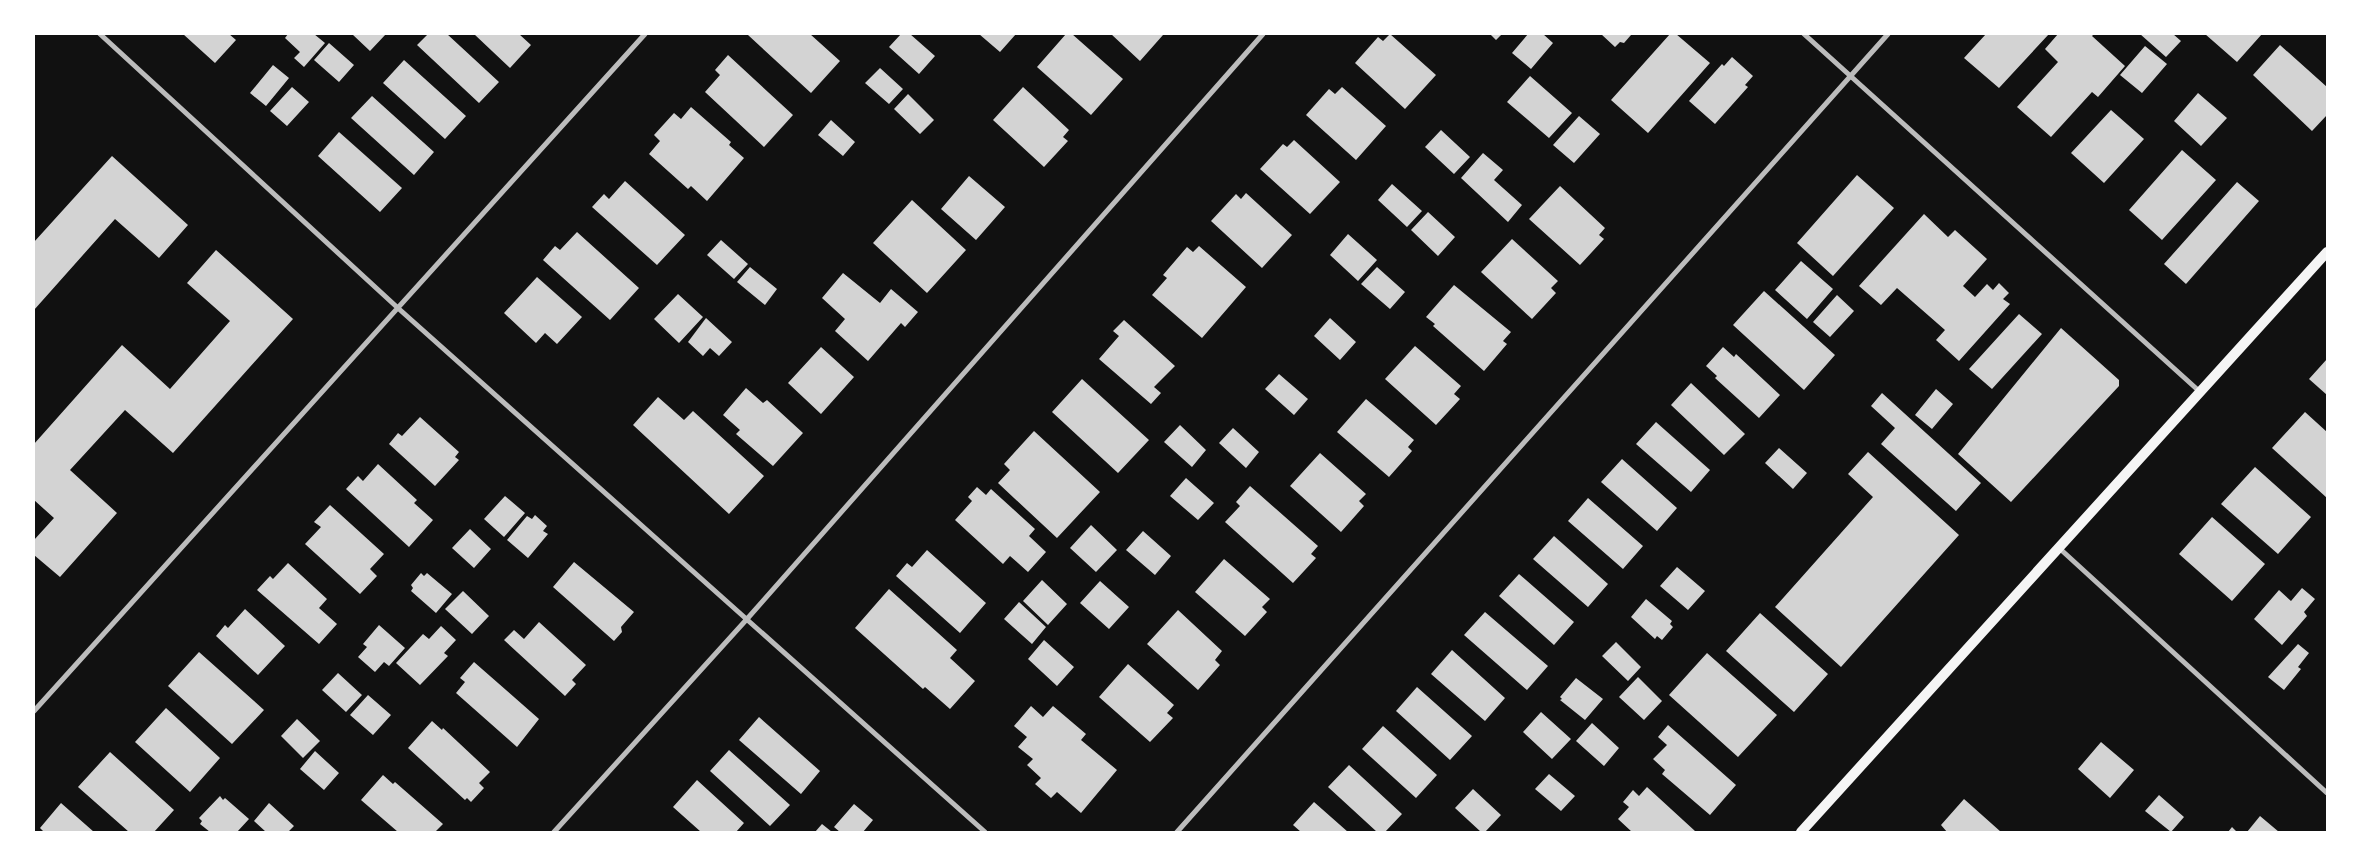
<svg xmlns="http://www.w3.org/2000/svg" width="2361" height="866" font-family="Karla,sans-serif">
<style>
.building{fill:#d3d3d3}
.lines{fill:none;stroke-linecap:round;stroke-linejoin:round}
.minor{stroke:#bcbcbc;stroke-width:5}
.secondary{stroke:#f5f5f5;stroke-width:10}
</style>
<rect width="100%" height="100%" fill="#111"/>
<path class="building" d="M183 34H229L236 40 215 63Z
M288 34H314L325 43 304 67 294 58 300 52 285 38Z
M352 34H386L370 51Z
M428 34H447L499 82 479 103 417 45Z
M474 34H519L531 45 510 68Z
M750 34H810L840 61 811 93 748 35Z
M901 34H910L935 56 919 74 889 47Z
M979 34H1016L1000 52Z
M1066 34H1072L1123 79 1091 115 1037 67Z
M1111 34H1161L1163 35 1140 61Z
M1390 34 1436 75 1405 109 1355 63 1378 37 1383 41Z
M1490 34H1502L1496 40Z
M1528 34H1543L1553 43 1531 69 1512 53Z
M1601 34H1631V35L1624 43 1620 42 1615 47Z
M1670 34H1676L1710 63 1648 133 1611 100Z
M1986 34H2049L1999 88 1964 58Z
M2058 34H2094L2092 36 2125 66 2098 97 2092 92 2051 137 2017 107 2058 62 2045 49Z
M2140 34H2173L2181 41 2166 57Z
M2205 34H2262L2237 62Z
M329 43 354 65 339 82 314 60Z
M2280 45 2327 87V115L2312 131 2253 75Z
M2145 46 2167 64 2142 93 2120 75Z
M728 55 793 115 764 147 705 92 720 75 715 70Z
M1732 57 1753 76 1745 85 1748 87 1715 124 1689 101 1722 64 1724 66Z
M404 60 466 116 445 139 383 83Z
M273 65 289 78 266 106 250 93Z
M880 68 903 89 889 104 865 83Z
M1530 76 1572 113 1549 138 1507 102Z
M292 87 309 102 287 126 270 111Z
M1023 87 1069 130 1063 137 1068 141 1044 167 993 120Z
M1342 87 1386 126 1356 160 1306 115 1329 89 1335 94Z
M2198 93 2227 118 2201 146 2174 121Z
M908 94 934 120 920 134 894 109Z
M372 96 434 152 414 175 351 118Z
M691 107 731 142 729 145 744 158 707 201 691 186 688 189 649 154 660 141 654 135 674 113 681 119Z
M2111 110 2144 139 2104 183 2071 153Z
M1579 116 1600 134 1574 163 1553 145Z
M831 120 855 142 843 156 818 135Z
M1441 130 1470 157 1454 174 1425 147Z
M339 132 402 188 380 212 318 156Z
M1294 140 1340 182 1310 214 1260 169 1283 144 1287 147Z
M2182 150 2216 180 2162 240 2129 210Z
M1483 153 1503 170 1494 180 1522 205 1508 222 1461 178Z
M112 156 188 225 159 258 115 219 34 310V242Z
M1857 175 1894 208 1833 276 1797 243Z
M969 176 1005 207 976 240 941 209Z
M625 181 685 235 657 265 592 207 604 194 609 199Z
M2237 182 2259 201 2186 284 2164 264Z
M1392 184 1422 211 1407 227 1378 200Z
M1560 186 1605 228 1599 235 1604 239 1580 265 1529 219Z
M1246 193 1292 235 1262 268 1211 221 1236 194 1241 199Z
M912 200 966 250 927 293 873 243Z
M1428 212 1455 237 1438 256 1411 230Z
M1924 214 1948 237 1955 230 1987 259 1963 286 1975 297 1987 284 1993 290 1999 283 2009 293 2003 299 2010 304 1959 361 1936 340 1945 330 1897 288 1881 305 1859 286Z
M577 232 639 288 610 320 543 260 555 246 560 250Z
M1348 234 1377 260 1358 281 1330 255Z
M1512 239 1558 281 1551 288 1556 293 1532 319 1481 272Z
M721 240 748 264 734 279 707 255Z
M1199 246 1246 287 1202 338 1152 295 1167 278 1163 275 1187 247 1193 252Z
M216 250 293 319 173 453 125 410 70 470 117 513 60 577 34 555V540L54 518 34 500V444L122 345 170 389 230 321 187 283Z
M1801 261 1833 289 1807 319 1775 290Z
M750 267 777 289 765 305 737 282Z
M1377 267 1405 292 1390 309 1361 284Z
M843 273 880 303 891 289 918 312 905 327 901 323 868 361 835 331 845 319 822 298Z
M537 277 582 317 557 344 545 333 536 343 504 313Z
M1454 285 1511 332 1503 341 1507 344 1484 371 1433 326 1435 324 1426 317Z
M1764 291 1835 355 1804 390 1733 325Z
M678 294 703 317 679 343 654 319Z
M1837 295 1854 311 1830 337 1813 322Z
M2019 314 2042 334 1992 389 1969 369Z
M706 318 732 342 719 356 710 348 703 356 688 342Z
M1330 318 1356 342 1340 360 1314 336Z
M1124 320 1175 366 1154 387 1161 393 1151 404 1099 359 1119 336 1113 331Z
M2061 328 2119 380V386L2011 502 1958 454Z
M1415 346 1461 386 1454 394 1460 399 1436 425 1385 379Z
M821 347 854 377 821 414 788 383Z
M1723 347 1734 357 1736 354 1780 395 1759 418 1715 378 1717 376 1706 366Z
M2327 359V395L2309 379Z
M1279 374 1308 399 1294 415 1265 389Z
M1082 379 1149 440 1118 473 1052 412Z
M1691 383 1745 434 1724 455 1671 405Z
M746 388 763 403 767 400 803 433 773 466 736 434 740 430 723 415Z
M1936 389 1953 404 1932 429 1915 415Z
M1882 393 1981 483 1956 511 1881 444 1895 428 1871 406Z
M658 397 684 420 693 411 764 476 729 514 633 425Z
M1366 399 1414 440 1408 447 1412 451 1389 477 1337 432Z
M2305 412 2327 432V498L2272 448Z
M420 417 459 452 455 457 459 460 435 486 389 444 398 433 402 436Z
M1656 422 1710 470 1691 492 1636 444Z
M1180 425 1206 450 1192 467 1164 442Z
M1233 428 1259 452 1246 468 1219 443Z
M1034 431 1100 492 1057 538 998 483 1010 470 1004 464Z
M1779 448 1807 473 1793 489 1765 463Z
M1868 452 1959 535 1841 667 1775 607 1873 497 1848 474Z
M1320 453 1366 494 1359 501 1364 506 1341 532 1290 486Z
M1622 459 1677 508 1657 531 1601 482Z
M378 464 417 500 414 503 433 520 409 547 346 489 358 476 363 481Z
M2255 467 2311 517 2278 554 2221 504Z
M1186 478 1214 503 1198 520 1170 496Z
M1250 486 1318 546 1311 554 1316 558 1293 583 1225 522 1240 506 1236 502Z
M977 487 986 495 991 489 1035 529 1029 536 1046 552 1028 572 1010 556 1003 564 955 520 972 501 968 497Z
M505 496 525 513 504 537 484 519Z
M1588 498 1643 546 1623 569 1568 521Z
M330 505 384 554 370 569 377 576 360 594 305 544 321 527 314 522Z
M535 515 547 526 543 531 548 534 528 558 507 540 527 516 532 519Z
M2212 517 2265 564 2232 601 2179 554Z
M1091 525 1117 550 1096 572 1070 548Z
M470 529 491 549 474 568 452 548Z
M1143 531 1171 556 1155 575 1126 550Z
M1554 536 1608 584 1588 607 1533 559Z
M927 550 986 603 960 633 896 576 907 563 912 567Z
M1224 559 1270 599 1262 607 1267 612 1245 636 1195 592Z
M574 562 634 612 621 627 622 632 614 641 553 587Z
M288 563 327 599 319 608 337 624 319 644 257 590 270 576 273 579Z
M1677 567 1705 591 1688 610 1660 586Z
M421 573 424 576 427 573 452 594 436 613 411 591 413 588 411 585Z
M1519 574 1574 622 1554 645 1499 596Z
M1042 580 1067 604 1048 625 1023 601Z
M1100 581 1129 607 1109 629 1080 603Z
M2302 588 2315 599 2304 612 2307 616 2282 645 2254 619 2279 590 2291 601Z
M889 589 957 650 950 658 975 681 950 709 925 687 923 689 855 628Z
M463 591 489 616 472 634 445 609Z
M1646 599 1672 621 1670 624 1673 627 1662 640 1657 636 1655 639 1631 617Z
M1019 602 1046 627 1032 644 1004 619Z
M245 609 285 646 258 675 216 636 225 625 228 628Z
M1178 610 1222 651 1215 660 1220 665 1198 690 1147 644Z
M1485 612 1548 666 1527 690 1464 635Z
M1760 613 1828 674 1794 712 1726 651Z
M539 622 586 665 572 680 576 684 565 696 504 640 514 630 524 639Z
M379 625 405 648 389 666 384 662 375 672 358 657 367 647 363 644Z
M441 626 456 640 444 653 448 656 420 685 396 663 423 634 429 639Z
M1044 640 1074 667 1057 686 1028 659Z
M1616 642 1641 667 1628 681 1602 656Z
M2298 644 2309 653 2298 667 2301 669 2284 690 2268 677Z
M1452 650 1505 698 1485 721 1431 674Z
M199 652 264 710 232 744 168 686Z
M1707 653 1777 715 1738 757 1669 695Z
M474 662 539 719 517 747 456 693 465 682 460 678Z
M1128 664 1174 705 1167 713 1173 718 1150 742 1099 697Z
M338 673 362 695 346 712 322 690Z
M1638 677 1662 701 1644 720 1619 697Z
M1576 678 1603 699 1585 720 1560 700 1562 699 1560 697Z
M1417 687 1472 736 1450 760 1396 711Z
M368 695 391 715 373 735 350 715Z
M1031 706 1043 717 1053 706 1086 734 1081 740 1117 770 1081 813 1057 792 1051 798 1035 784 1041 778 1027 765 1033 759 1018 747 1027 737 1014 726Z
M166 708 220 758 190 792 135 742Z
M1541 712 1571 739 1552 759 1523 732Z
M759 717 820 771 801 794 739 740Z
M297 719 320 741 303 758 281 736Z
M432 721 442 730 443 728 490 772 479 783 484 788 471 802 467 798 465 800 408 748Z
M1592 723 1619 748 1604 766 1576 741Z
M1668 725 1736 785 1710 815 1662 774 1665 770 1653 759 1667 745 1658 737Z
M1383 726 1437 775 1416 798 1362 749Z
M2101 742 2134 770 2110 798 2078 769Z
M729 750 790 805 770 826 710 771Z
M315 751 339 773 324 790 300 769Z
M110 752 174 810 154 832H129L78 787Z
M1349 765 1402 814 1385 832H1377L1328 787Z
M1549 774 1575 796 1561 811 1535 789Z
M383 775 393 784 395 782 443 824 435 832H398L361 800Z
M697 780 744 823 736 832H701L673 807Z
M1647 787 1695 831 1694 832H1632L1618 819 1629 807 1623 802 1633 790 1639 796Z
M1473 789 1501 815 1485 832H1481L1455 808Z
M2159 795 2184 817 2171 832 2145 811Z
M220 796 223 800 225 798 249 819 237 832H210L200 824 202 821 199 818Z
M1964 799 2001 832H1947L1941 825Z
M1314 802 1348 832H1301L1293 825Z
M61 803 94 832H44L40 828Z
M269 803 294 826 288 832H266L254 821Z
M854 804 873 820 863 832H840L834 827Z
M2260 816 2279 832H2247Z
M822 824 832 832H815Z
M2232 827 2237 832H2228Z"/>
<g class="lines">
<path class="minor" d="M100 34 399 309 985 832
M1804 34 2199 391
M2058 547 2327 793
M34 711 645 34
M554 832 747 619 1263 34
M1177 832 1888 34"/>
<path class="secondary" d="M1801 832 2327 252"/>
</g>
<rect width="2361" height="866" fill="none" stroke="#ffffff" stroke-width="70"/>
</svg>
